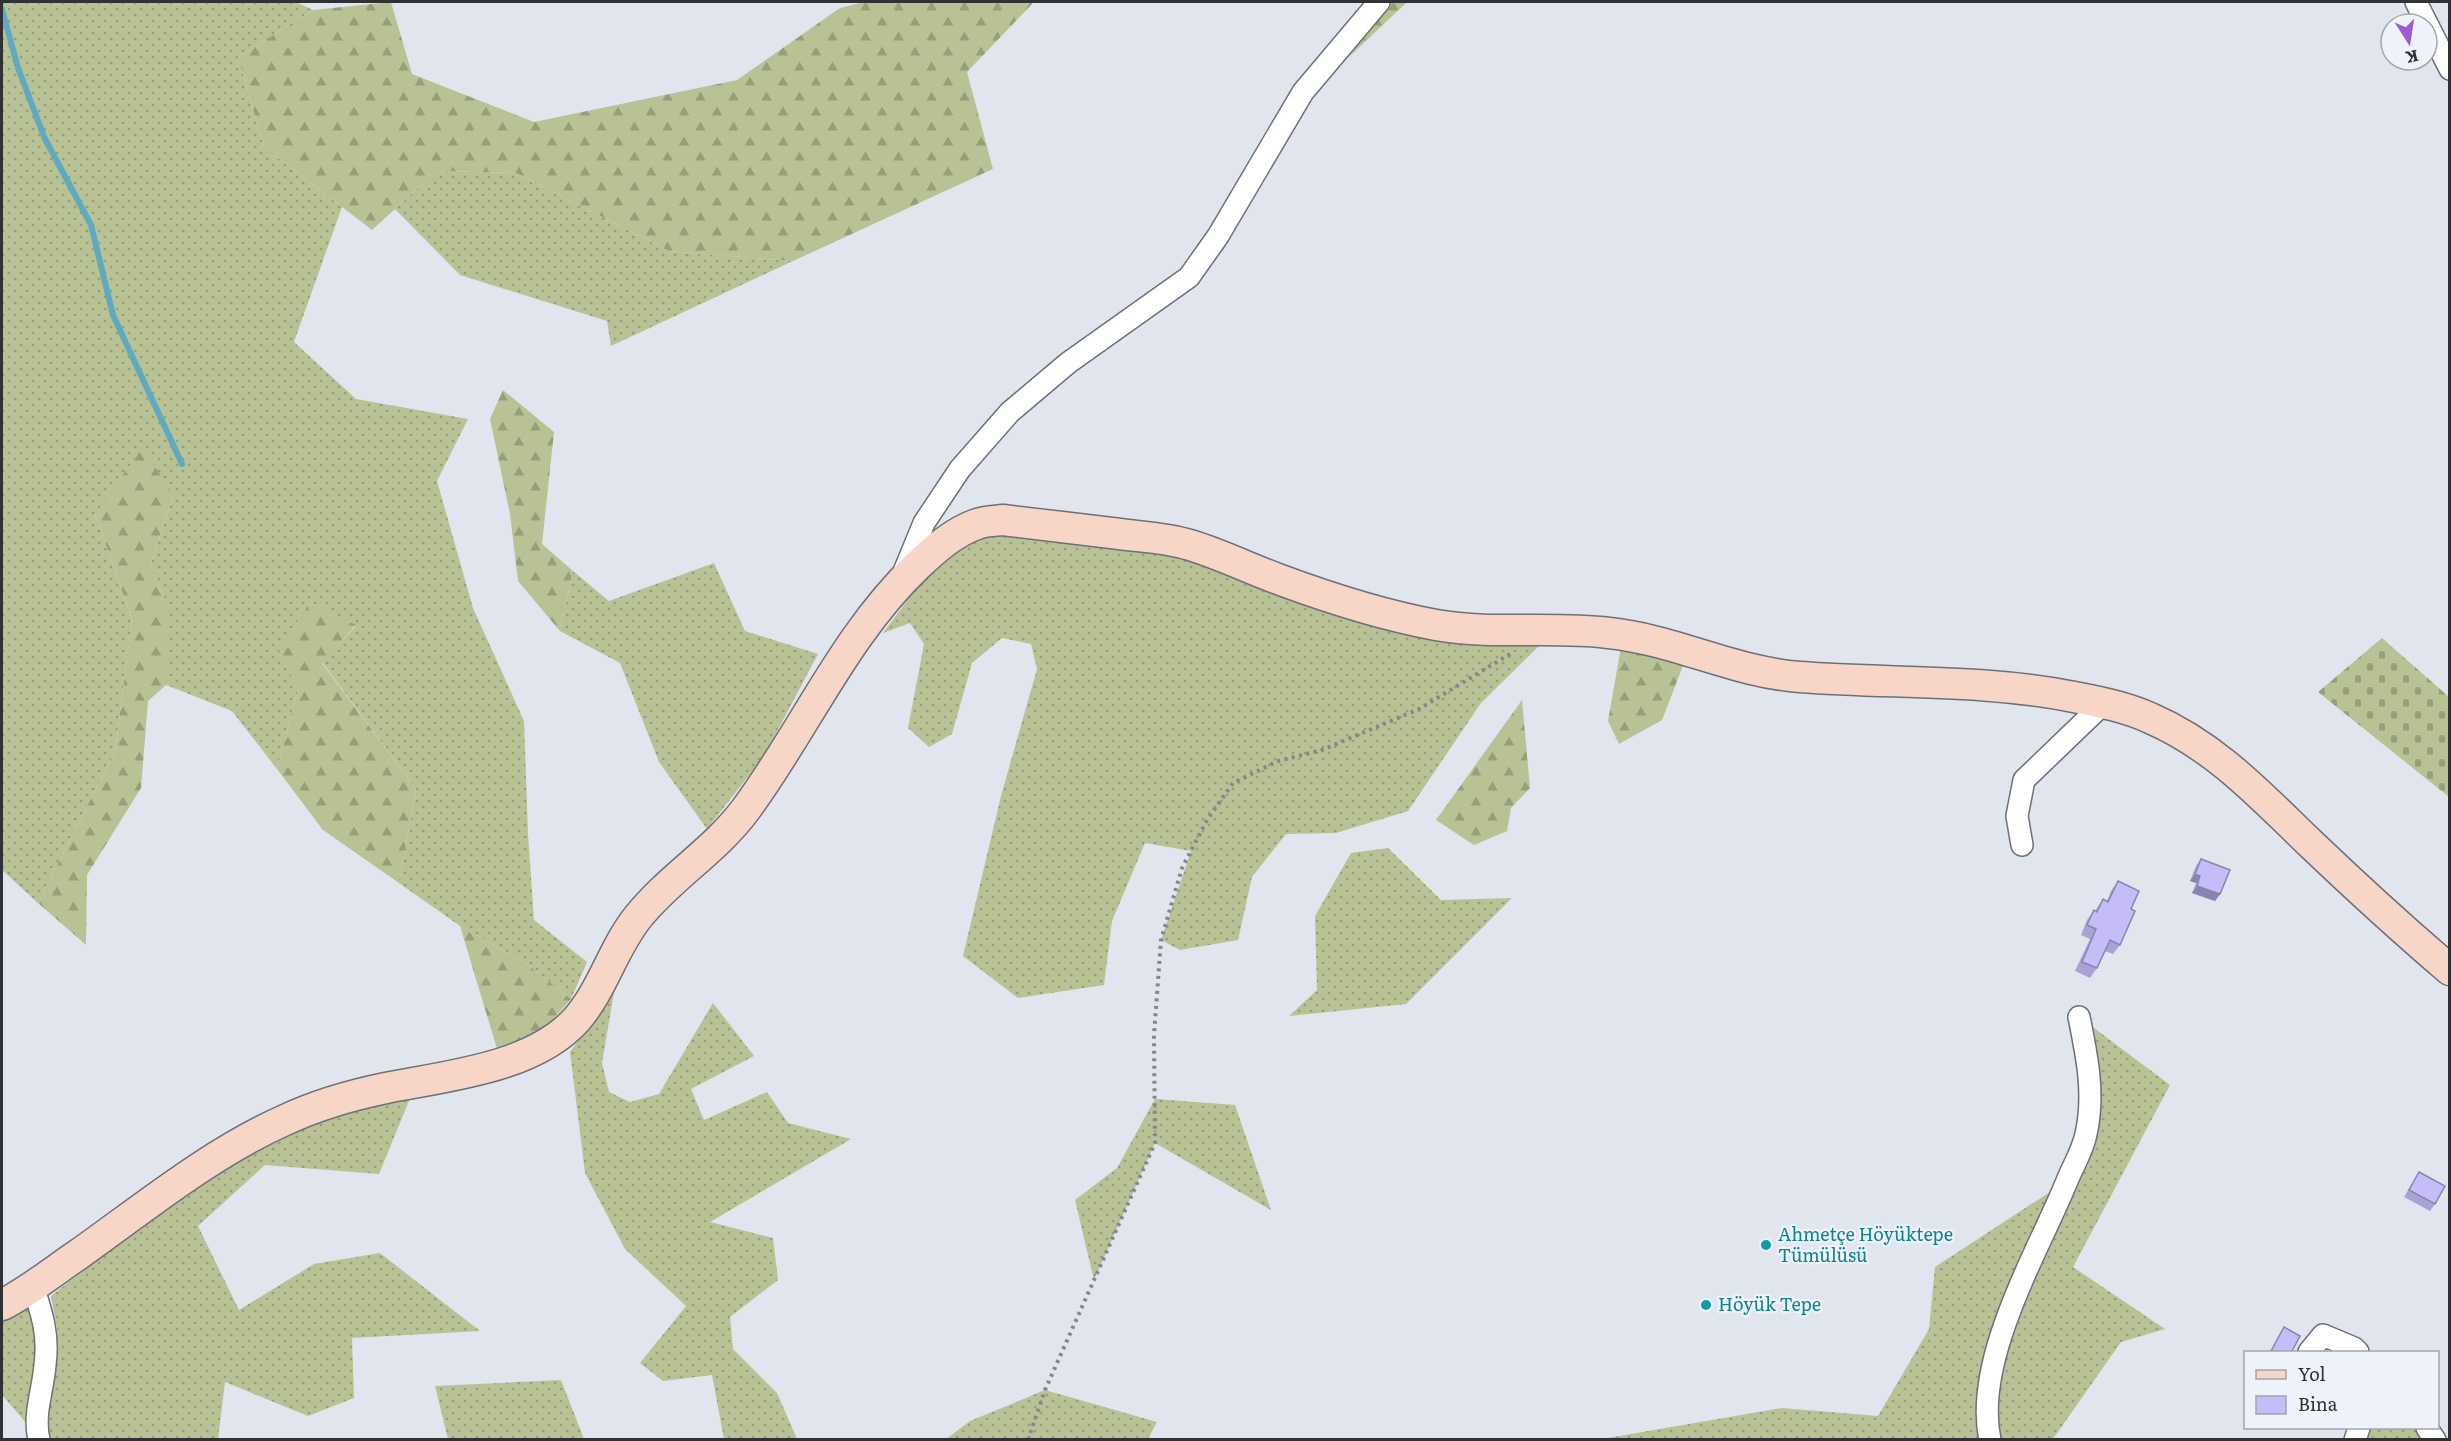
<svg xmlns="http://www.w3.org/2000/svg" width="2451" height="1441" font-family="Literata,serif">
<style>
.grass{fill:url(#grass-dots)}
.forest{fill:url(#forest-firs)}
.cemetery{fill:url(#cemetery-stones)}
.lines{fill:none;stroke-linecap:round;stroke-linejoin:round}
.stream{stroke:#5fa9c1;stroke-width:6}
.street-casing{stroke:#6d7078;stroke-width:24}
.secondary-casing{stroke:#6d7078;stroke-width:33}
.path{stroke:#84868c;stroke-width:4;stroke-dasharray:3 4.5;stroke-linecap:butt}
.street{stroke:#fff;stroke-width:21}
.secondary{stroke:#f7d6c8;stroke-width:30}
.wall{fill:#a9a3d5}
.shaded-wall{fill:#8984ae}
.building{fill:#c4bdf8;stroke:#8984ae;stroke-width:1.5}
.culture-dot{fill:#0f9aa8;stroke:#eef2fb;stroke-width:2}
.labels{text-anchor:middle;stroke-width:4.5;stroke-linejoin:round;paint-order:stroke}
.culture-label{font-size:18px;fill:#0d838f;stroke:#eef2fb;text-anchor:start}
</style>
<defs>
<pattern id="grass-dots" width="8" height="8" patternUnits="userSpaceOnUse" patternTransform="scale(1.5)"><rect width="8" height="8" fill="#b9c294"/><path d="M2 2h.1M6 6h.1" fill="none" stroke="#979e7a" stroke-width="1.8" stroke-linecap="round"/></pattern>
<pattern id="forest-firs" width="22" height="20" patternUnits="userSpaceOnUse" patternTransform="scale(1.5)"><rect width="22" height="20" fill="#b9c294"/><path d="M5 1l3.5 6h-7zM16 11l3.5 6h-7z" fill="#979e7a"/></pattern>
<pattern id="cemetery-stones" width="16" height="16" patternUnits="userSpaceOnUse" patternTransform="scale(1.5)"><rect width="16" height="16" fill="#b9c294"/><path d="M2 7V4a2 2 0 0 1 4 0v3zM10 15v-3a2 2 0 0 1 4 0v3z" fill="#979e7a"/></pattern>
</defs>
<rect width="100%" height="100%" fill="#e1e5ee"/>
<path class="grass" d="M2 2H296L313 10 238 57 264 147 342 207 294 342 356 399 468 419 437 481 473 608 524 721 528 834 534 920 587 962 571 999 527 964 460 926 399 883 416 789 322 662 356 626 310 603 298 690 277 769 232 711 166 685V601L150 566 173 496 95 514 132 619 115 751 38 903 2 870Z
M437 171 516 173 669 251 793 261 611 346 607 321 460 275 395 209Z
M1004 534 1186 553 1381 623 1481 645 1544 641 1481 703 1408 811 1336 833 1286 834 1252 877 1238 940 1180 950 1161 940 1191 851 1145 843 1112 921 1104 985 1018 998 963 956 1001 796 1037 669 1031 644 1002 638 972 663 952 734 929 747 908 728 924 644 910 623 883 633 926 575 962 540Z
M714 563 745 631 818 654 764 756 707 829 659 762 620 663 560 631 573 571 609 601Z
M1388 848 1441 900 1512 898 1406 1004 1289 1016 1317 990 1315 916 1351 853Z
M614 992 602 1063 609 1092 630 1102 659 1094 713 1003 754 1056 691 1089 704 1120 767 1092 788 1123 851 1139 710 1222 773 1238 778 1280 730 1317 733 1349 777 1393 797 1439H724L712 1375 663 1381 640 1363 686 1306 625 1249 585 1173 570 1052Z
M2090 1025 2170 1085 2073 1267 2165 1329 2121 1342 2053 1439H1996L1999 1365 2029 1289 2093 1142 2100 1077Z
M411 1096 379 1174 265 1165 198 1226 239 1310 314 1264 380 1253 480 1331 352 1338 354 1398 308 1416 225 1382 218 1439H44L57 1329 51 1296C138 1228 231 1153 334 1112 356 1103 387 1101 411 1096Z
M1155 1099 1235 1105 1271 1210 1155 1143 1094 1280 1075 1200 1117 1168Z
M2056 1188 2044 1221 1982 1439 1596 1440 1782 1408 1878 1416 1929 1329 1935 1267Z
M30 1305 39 1338 27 1424 2 1395V1322Z
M561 1380 584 1439H448L435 1386Z
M1045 1390 1157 1422 1148 1439H946L970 1421Z
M2367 1428H2422L2429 1440H2364Z"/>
<path class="forest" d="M391 2 412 74 534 122 737 80 840 8 864 2H1034L967 72 993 169 793 261 669 251 516 173 437 171 372 230 264 147 238 57 313 10Z
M1391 2H1407L1348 58Z
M503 390 554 432 542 544 573 571 560 631 518 581 510 514 490 419Z
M143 447 173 496 150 566 166 601V685L148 701 141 788 87 875 86 945 38 903 115 751 132 619 95 514Z
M310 603 356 625 322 663 416 789 399 883 323 830 277 769 298 690 278 648Z
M1621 647 1684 663 1662 720 1619 744 1608 721Z
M1522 700 1530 788 1511 808 1507 831 1474 845 1436 820Z
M460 926 527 964 571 999 543 1031 498 1052Z"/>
<path class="cemetery" d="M2382 638 2449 697V797L2318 692Z"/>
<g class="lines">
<path class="stream" d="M2 9 18 68 45 139 91 225 113 315 182 464"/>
<g class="street-casing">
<path id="street" d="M2416 2 2450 69
M903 574 924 523 960 469 1010 412 1068 363 1189 277 1218 236 1303 92 1379 2
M2022 845 2017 816 2024 780 2104 703
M33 1286C42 1314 49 1335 45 1365 43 1391 33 1414 39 1440
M2309 1352 2323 1335 2354 1348 2358 1352
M2427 1428 2435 1440
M1990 1440C1973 1360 2037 1254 2067 1181 2073 1166 2083 1150 2086 1134 2095 1095 2087 1056 2079 1017
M2355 1440 2359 1428"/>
</g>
<g class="secondary-casing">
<path id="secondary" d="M2 1305C29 1291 54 1271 79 1254 145 1207 211 1153 285 1120 317 1105 352 1095 386 1088 446 1076 534 1068 577 1019 603 989 613 948 638 917 670 877 715 851 746 809 805 729 844 636 917 566 935 549 954 532 977 524 985 521 994 521 1003 520 1042 525 1081 529 1120 534 1143 537 1168 538 1190 545 1220 554 1248 568 1278 579 1329 598 1382 615 1436 625 1494 635 1552 626 1609 633 1676 640 1733 672 1800 677 1892 684 1984 679 2074 697 2100 702 2126 707 2150 718 2215 746 2260 795 2310 843 2355 886 2402 929 2450 970"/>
</g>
<path class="path" d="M1028 1440 1045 1390 1155 1143 1154 1035 1161 940 1182 868 1207 820 1233 783 1278 761 1322 750 1419 709 1510 654"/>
<use href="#street" class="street"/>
<use href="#secondary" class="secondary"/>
</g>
<path class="wall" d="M2201 859 2220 894 2215 901 2192 893 2196 883 2190 881 2196 866Z
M2118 881 2131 909 2120 945 2113 954 2105 951 2097 968 2090 978 2075 971 2090 939 2081 935 2087 920 2094 910 2095 911 2103 899 2107 901 2111 891Z
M2419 1172 2435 1204 2430 1211 2404 1197Z"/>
<path class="shaded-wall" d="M2195 874 2200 876 2196 883 2190 881Z
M2197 886 2220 894 2215 901 2192 893Z"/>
<path class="building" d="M2201 859 2230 870 2220 894 2197 886 2200 876 2195 874Z
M2118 881 2139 891 2131 909 2135 911 2120 945 2110 940 2097 968 2082 962 2096 929 2087 925 2094 910 2097 912 2103 899 2108 902Z
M2419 1172 2445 1186 2435 1204 2409 1190Z
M2284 1327 2300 1336 2291 1353H2270Z"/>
<g class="culture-dot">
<circle cx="1766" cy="1245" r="6"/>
<circle cx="1706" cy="1305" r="6"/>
</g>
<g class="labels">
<g class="culture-label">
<text x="1778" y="1241">Ahmetçe Höyüktepe<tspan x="1778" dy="21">Tümülüsü</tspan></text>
<text x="1718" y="1311">Höyük Tepe</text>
</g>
</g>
<rect width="2451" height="1441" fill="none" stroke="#303135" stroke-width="6"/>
<rect x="2244" y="1351" width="195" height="78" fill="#eef2fb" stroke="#a2a5ac" stroke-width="1.5"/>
<rect x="2256" y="1370" width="30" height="9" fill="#f7d6c8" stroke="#a2a5ac" stroke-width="1.5"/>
<text x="2298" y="1381" font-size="18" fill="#303135">Yol</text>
<rect x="2256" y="1396" width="30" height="18" fill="#c4bdf8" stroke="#a2a5ac" stroke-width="1.5"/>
<text x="2298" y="1411" font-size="18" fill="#303135">Bina</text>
<g transform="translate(2409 42) rotate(168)"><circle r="28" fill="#eef2fb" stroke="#a2a5ac" stroke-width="1.5"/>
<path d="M0-4.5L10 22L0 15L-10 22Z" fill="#9e5bd0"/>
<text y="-9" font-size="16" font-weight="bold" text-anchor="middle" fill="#303135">K</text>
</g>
</svg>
